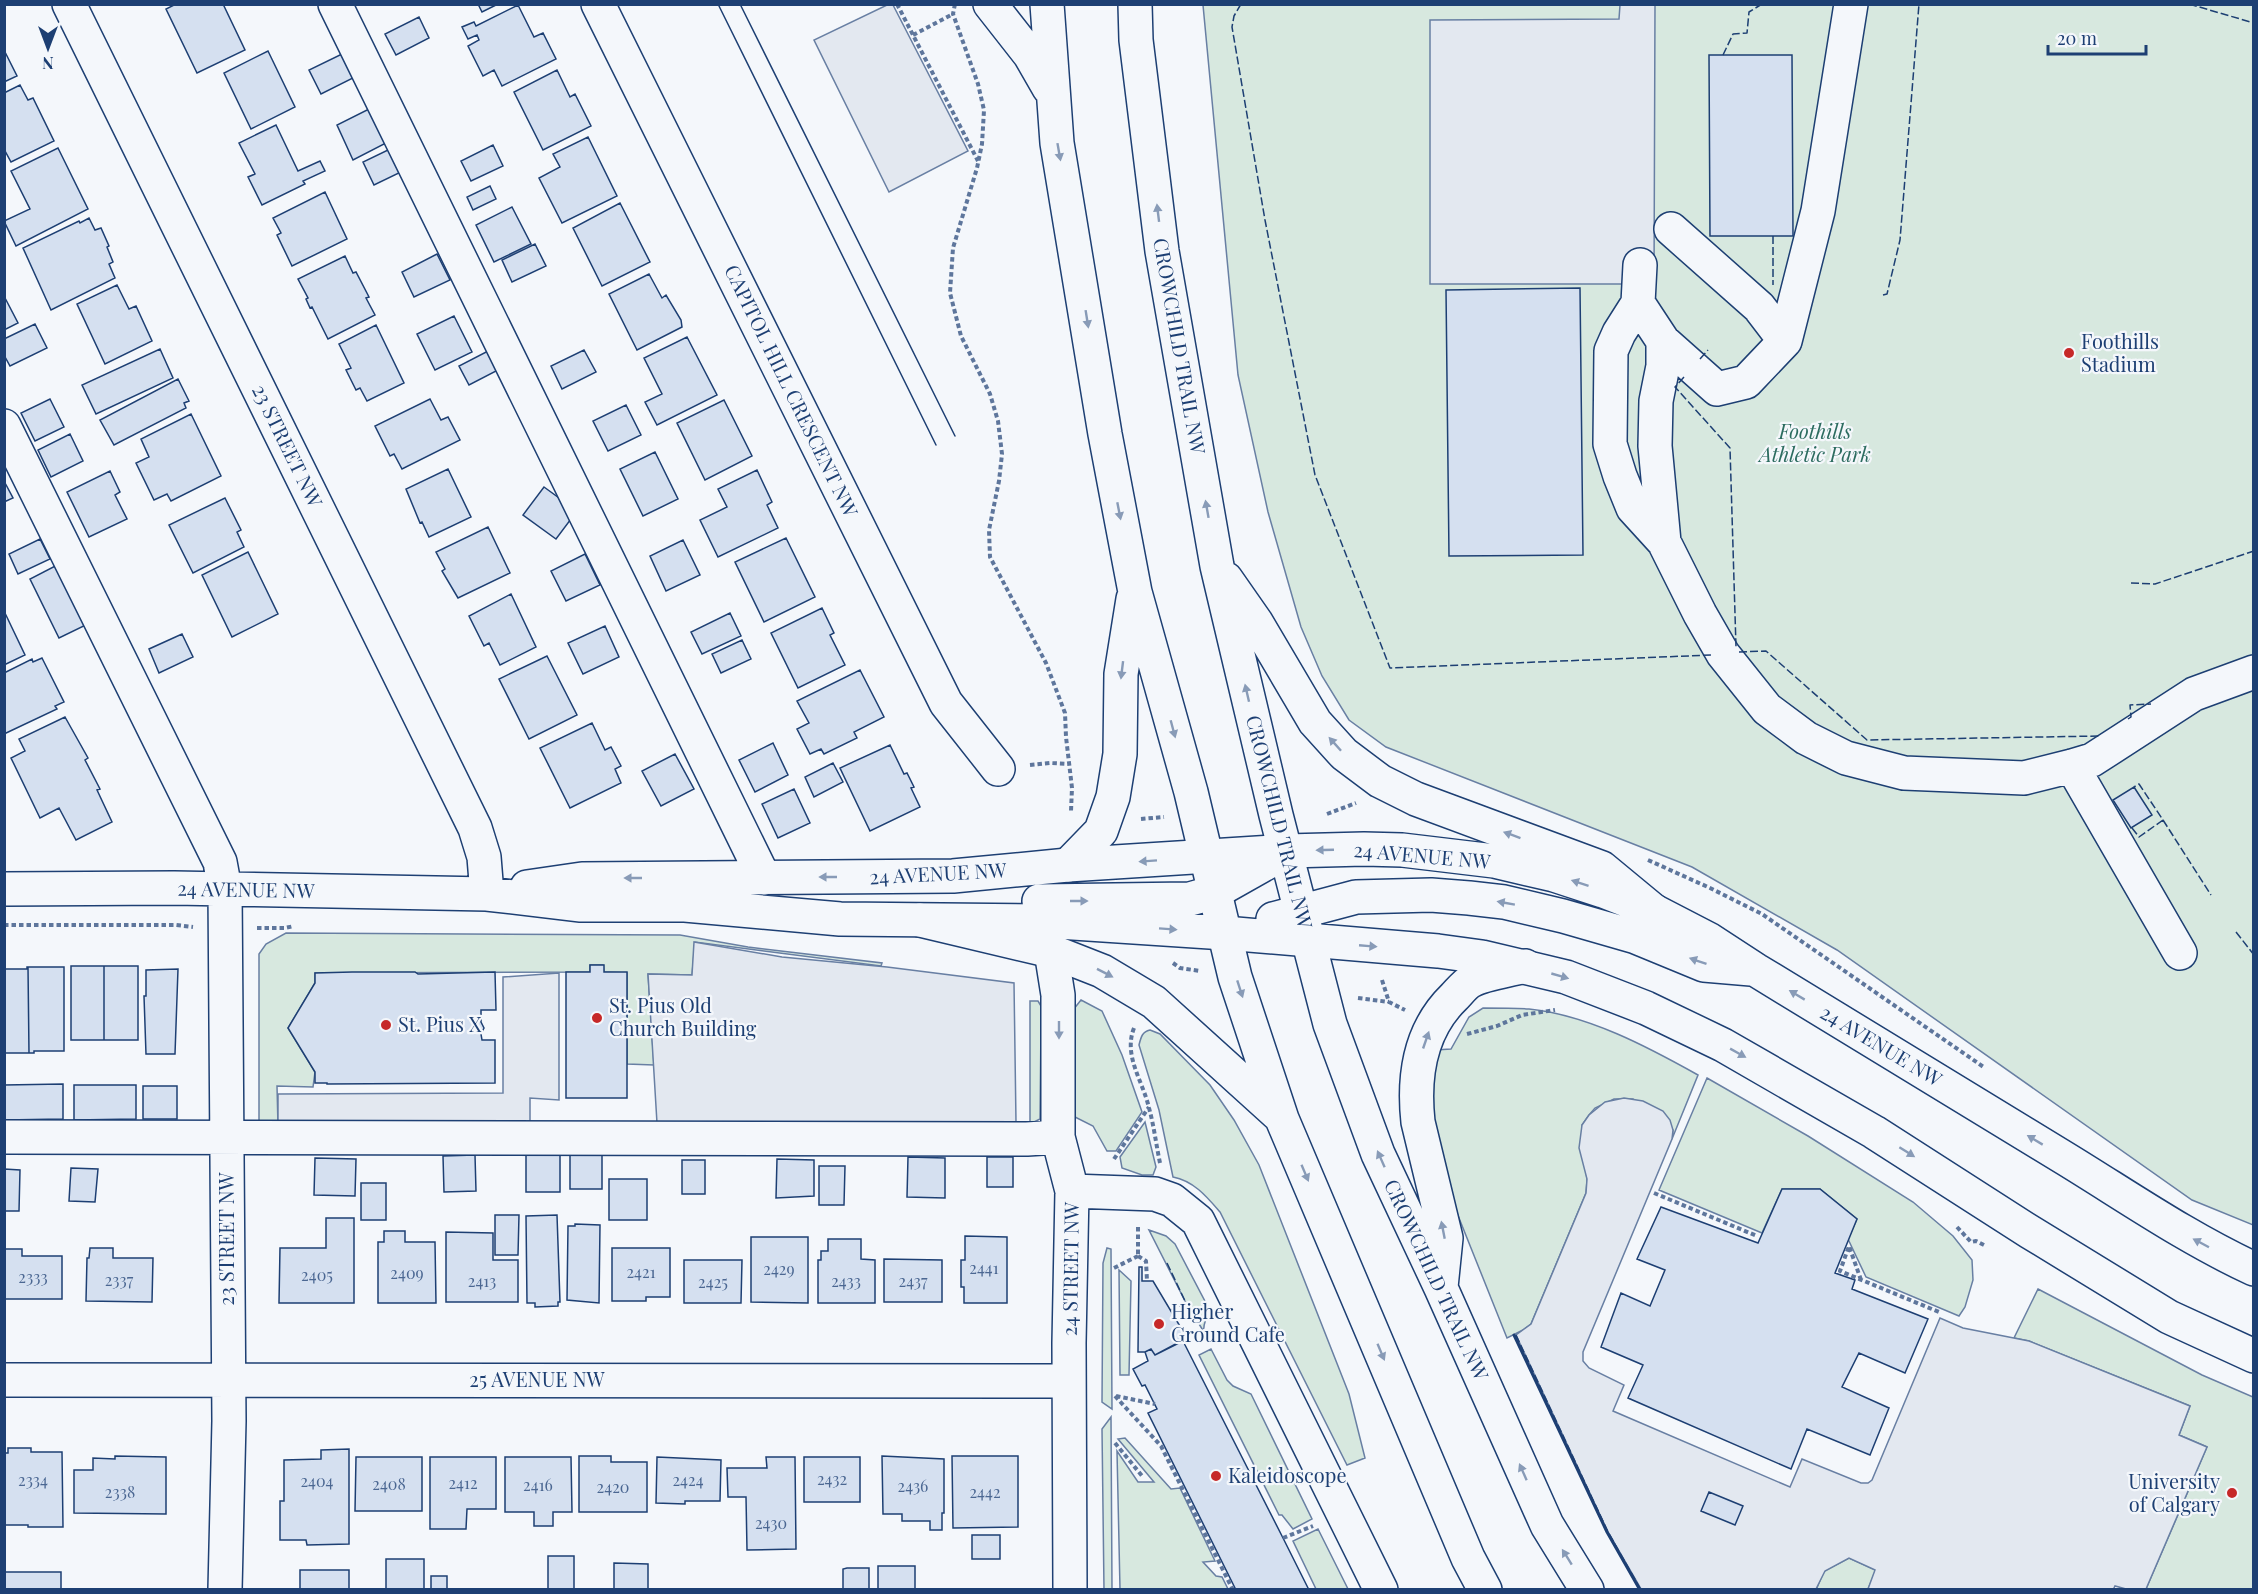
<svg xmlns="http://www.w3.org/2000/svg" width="2258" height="1594" font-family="'Playfair Display',serif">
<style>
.green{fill:#d7e8df;stroke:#687fa3;stroke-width:1.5}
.parking{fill:#e3e8f0;stroke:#687fa3;stroke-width:1.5}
.building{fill:#d5e0f0;stroke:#1d3f73;stroke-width:1.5}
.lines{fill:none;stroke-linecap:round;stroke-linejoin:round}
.minor-casing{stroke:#1d3f73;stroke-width:36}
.highway-casing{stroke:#1d3f73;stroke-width:36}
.path{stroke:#5e769c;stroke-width:4;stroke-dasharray:4.5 3;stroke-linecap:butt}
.minor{stroke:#f4f7fb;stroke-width:33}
.highway{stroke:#f4f7fb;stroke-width:33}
.tram{stroke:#1d3f73;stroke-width:1.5}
.fence{stroke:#1d3f73;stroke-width:1.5;stroke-dasharray:8 3;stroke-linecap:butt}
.wall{stroke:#1d3f73;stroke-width:3}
.oneway{fill:#889bb7}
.poi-dot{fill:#c62828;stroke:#f4f7fb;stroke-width:2}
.labels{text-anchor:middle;stroke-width:4.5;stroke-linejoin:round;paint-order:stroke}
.number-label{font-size:16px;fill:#4b6792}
.poi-label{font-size:20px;fill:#1d3f73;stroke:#f4f7fb;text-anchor:start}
.street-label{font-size:20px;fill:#1d3f73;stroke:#f4f7fb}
.park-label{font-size:20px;font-style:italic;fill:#2c6c60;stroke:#f4f7fb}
</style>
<rect width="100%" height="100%" fill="#f4f7fb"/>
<path class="green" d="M1203 5H2253V1225L2192 1200 1837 950 1692 867 1386 747 1349 720 1322 676 1301 627 1268 512 1238 375Z
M286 933 680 935 748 947 882 963 881 966 695 942 692 975 648 974 654 1065 627 1064V973L604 972 603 965H590V972L315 973V983L288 1028 315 1072 313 1087 277 1086 278 1126H259V954L266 944Z
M1081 1000 1102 1011 1122 1055 1142 1112 1116 1151H1107L1093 1126 1075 1117 1073 1010Z
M1030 1001H1038L1044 1011 1041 1024 1040 1119 1030 1124Z
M1483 1008C1498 1008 1514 1008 1529 1009 1588 1015 1648 1047 1698 1075L1672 1139 1673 1130 1633 1099H1614L1595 1108 1589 1115 1582 1125 1587 1180 1586 1193 1531 1324 1523 1330 1507 1338 1431 1148 1427 1119 1435 1050 1451 1049 1469 1017Z
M1150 1030 1160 1034 1210 1085 1234 1120 1259 1165 1349 1394 1365 1458 1347 1465 1220 1212C1207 1197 1194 1181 1173 1177L1159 1110 1139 1045C1141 1037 1142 1032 1150 1030Z
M1707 1078 1808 1136 1913 1202 1953 1236 1972 1260 1973 1280 1965 1307 1959 1316 1866 1277 1848 1239 1857 1219 1820 1189H1782L1762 1233 1659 1190Z
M1145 1122 1156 1167 1153 1175H1142L1122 1168 1120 1157Z
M1149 1230 1166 1236 1175 1244 1208 1307C1209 1317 1202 1323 1204 1332L1186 1303Z
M1107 1248 1111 1249 1112 1409 1102 1402 1103 1263Z
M1119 1270 1131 1281 1129 1375H1120Z
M2038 1289 2202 1375 2253 1397V1589H2146L2207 1447 2179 1435 2190 1406 2029 1341 2014 1338Z
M1211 1349 1227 1380 1233 1386 1251 1394 1312 1519 1293 1529 1282 1515H1279L1199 1355Z
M1111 1417 1112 1589 1104 1590 1102 1429Z
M1125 1438 1171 1489 1180 1488 1215 1561 1203 1562 1216 1576 1222 1577 1228 1589H1120L1117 1451 1138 1482H1154L1118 1439Z
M1318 1529 1348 1589H1316L1293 1541Z
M1849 1558 1876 1570 1868 1589 1816 1590 1824 1571Z"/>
<path class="parking" d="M887 5H893L968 151 889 192 814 40Z
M1620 5H1655L1654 284H1430V20L1619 19Z
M694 942 782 957 887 967 1014 983 1016 1122 657 1123 648 974 692 975Z
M559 973V1100L530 1098V1124L278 1126V1094L503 1093V977Z
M1624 1098 1643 1101 1663 1111 1670 1120 1673 1130 1672 1139 1583 1352V1361L1589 1368 1624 1385 1613 1411 1790 1487 1802 1459 1861 1483H1868L1872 1480 1940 1318 1963 1328 2029 1341 2190 1406 2179 1435 2207 1447 2146 1589H2126L2115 1586 2113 1590 1868 1589 1875 1570 1849 1558 1825 1571 1816 1589H1641L1608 1532 1516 1335 1531 1324 1586 1193 1587 1179 1579 1148 1582 1125 1589 1115 1605 1102Z"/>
<path class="building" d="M176 4H223L245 50 197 73 166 9Z
M478 4H498L482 12Z
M518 5 534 37 543 33 556 59 502 86 494 70 483 76 468 46 479 40 477 35 468 39 462 27 474 22 476 26Z
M419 17 429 38 396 55 385 34Z
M4 50 17 76 4 82Z
M268 51 295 107 251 129 224 73Z
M344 53 355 77 321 94 309 70Z
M1709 55H1792L1793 236H1710Z
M557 70 570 97 575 94 591 126 543 150 514 92Z
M20 85 28 100 33 98 54 141 11 162 4 149V93Z
M371 108 388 142 353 160 337 125Z
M276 125 298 171 320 161 325 171 303 181 305 184 262 205 248 177 255 174 239 143Z
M588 137 617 196 562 223 539 178 560 167 553 154Z
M493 145 503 166 471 181 461 161Z
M58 148 88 209 16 246 4 221 30 209 11 171Z
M390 149 401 172 374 185 363 162Z
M490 186 496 199 473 210 467 197Z
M325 192 347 239 292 266 277 235 281 233 273 218Z
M620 203 650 262 602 286 573 228Z
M512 207 531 244 494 262 476 225Z
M89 218 95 230 101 228 109 246 107 247 113 262 109 264 115 278 51 310 23 248 79 221 80 223Z
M535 244 546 266 512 282 502 260Z
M437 254 450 280 414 297 402 272Z
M345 256 353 273 356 272 369 297 366 298 375 315 328 339 312 307 310 308 306 299 308 298 298 279Z
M649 274 662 298 666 295 681 320 682 327 637 350 609 294Z
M117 285 129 309 136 306 152 341 105 364 77 304Z
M1580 288 1583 555 1449 556 1446 290Z
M4 296 18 323 4 330Z
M454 316 472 352 435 370 417 334Z
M35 324 47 348 10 366 4 355V339Z
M376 325 404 383 367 401 360 388 356 390 346 370 351 368 339 344Z
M687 337 717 395 657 425 645 402 662 394 644 358Z
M160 349 173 378 96 414 82 385Z
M490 350 500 369 469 385 459 366Z
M584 350 596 372 562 389 551 366Z
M178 379 189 401 184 403 186 408 114 445 100 420Z
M50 399 64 427 35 441 21 413Z
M430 399 441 420 448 417 460 440 402 469 394 454 390 456 375 426Z
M724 400 752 456 705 480 677 423Z
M626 405 641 435 608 451 593 421Z
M191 414 221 476 171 501 167 494 154 500 136 463 149 457 141 439Z
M70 434 83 461 51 477 38 450Z
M655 452 678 499 643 516 620 469Z
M448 469 471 517 429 537 422 522 420 523 406 489Z
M757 470 772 502 767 505 778 528 718 557 700 520 727 507 718 489Z
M110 471 120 492 115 495 127 519 89 537 67 492Z
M4 481 13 498 4 502Z
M544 487 577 511 556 539 523 515Z
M225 498 241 530 237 532 244 547 193 573 169 525Z
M488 527 510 573 458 598 442 571 445 569 436 552Z
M786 538 815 597 764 622 735 562Z
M40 539 50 559 18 574 9 554Z
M683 540 700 575 666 591 650 556Z
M248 552 278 614 232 637 202 575Z
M585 554 600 585 566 601 551 571Z
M61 563 90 623 59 638 30 579Z
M511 594 536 647 500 665 489 643 484 646 469 616Z
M822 608 834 633 830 635 845 665 798 688 771 633Z
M4 611 25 655 4 665Z
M730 613 741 636 702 654 691 632Z
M605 626 619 657 583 674 568 643Z
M182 634 193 657 159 673 149 649Z
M742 640 751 659 721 673 712 654Z
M547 656 577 715 529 739 499 679Z
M42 658 64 702 55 706 57 709 4 734V673L32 659 33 662Z
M860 670 884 717 854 732 857 738 824 754 821 749 810 754 797 729 809 723 797 701Z
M65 717 88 758 85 760 100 789 97 790 112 822 76 840 59 808 40 818 11 758 25 751 19 739Z
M592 723 605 750 611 747 621 766 615 769 621 783 570 808 540 748Z
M773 743 788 775 755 792 739 760Z
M890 745 904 774 907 773 914 787 911 788 920 807 870 831 840 768Z
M675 754 694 789 661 806 642 771Z
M833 763 843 782 814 797 805 777Z
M2134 787 2152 815 2131 828 2113 800Z
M794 789 810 823 778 838 762 804Z
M590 965H604V972H627V1098H566V972H590Z
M71 966H104V1040H71Z
M104 966H138V1040H104Z
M27 967H28L29 1053H4V969H27Z
M28 967H64V1051H34V1053H29Z
M178 969 175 1054H146L144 996H146V970Z
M352 972H415L418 974 495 972 496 1010H481V1022L484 1028 481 1034 482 1040H495V1083L327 1084V1083H315V1072L288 1028 315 983V973Z
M63 1084V1119L4 1120V1085Z
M74 1085H136V1119L74 1120Z
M143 1086H177V1119H143Z
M526 1153H560V1192H526Z
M570 1153 602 1154V1189H570Z
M475 1155 476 1191 444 1192 443 1156Z
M908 1157 945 1158V1198L907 1197Z
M987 1157H1013V1187H987Z
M315 1158 356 1159 355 1196 314 1195Z
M777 1159 814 1160V1196L776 1198Z
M682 1160H705V1194H682Z
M819 1166H845L844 1205H819Z
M71 1168 98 1169 95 1202 69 1201Z
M4 1169 20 1170 19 1211H4Z
M609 1179H647V1220H609Z
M361 1183H386V1220H361Z
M1782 1189H1820L1857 1219 1835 1273 1855 1280 1852 1289 1928 1319 1905 1373 1859 1353 1842 1387 1889 1408 1870 1455 1807 1429 1791 1469 1628 1398 1643 1365 1601 1347 1621 1293 1650 1306 1665 1270 1637 1259 1661 1207 1758 1243Z
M495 1215H519L518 1255H495Z
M557 1215 560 1302H558V1306L535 1307V1303H527L526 1216Z
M326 1218H354V1303H279L280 1248H326Z
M575 1224 600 1225 599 1303 567 1300 568 1226H575Z
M384 1231H405V1242H435L436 1303H378V1242H384Z
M446 1232 493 1233V1260H518V1302H446Z
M965 1236 1007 1237V1303H964V1287H961V1260H965Z
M751 1237H808V1303L751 1302Z
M828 1239H861V1259L875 1260V1303H818V1260H821V1251H828Z
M90 1248H113V1258H153L152 1302 86 1301 87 1258H89Z
M612 1248H670V1297H646V1301H612Z
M4 1249H22V1256H62V1299H4Z
M884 1259 942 1260V1302H884Z
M684 1260H742L741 1303H684Z
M1139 1267H1142V1281H1153L1187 1338 1155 1355 1151 1349 1145 1352H1138Z
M1183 1341 1283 1538 1309 1590H1236L1148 1413 1157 1409 1145 1385 1142 1386 1133 1369 1148 1361 1145 1352 1151 1349 1155 1355Z
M8 1448H31V1452H62L63 1527H28V1525H4V1453H8Z
M349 1449V1544L307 1545 306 1540H280V1501H284V1460L321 1459V1450Z
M115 1456 166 1457V1514L74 1513V1470H93V1458L115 1459Z
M579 1456H611V1462H647V1512H579Z
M882 1456 944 1459V1513H942V1530H930V1521H902V1514H883Z
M952 1456H1018V1527L953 1528Z
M356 1457H422V1511H355Z
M430 1457H496V1509H467L466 1529H430Z
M505 1457H571L572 1512H553V1526H534V1512H505Z
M657 1457 721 1460 720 1501H685V1504L656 1503Z
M766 1457H795L796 1549 747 1550 746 1497H728L727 1468H767Z
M804 1457H860V1502H804Z
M1709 1492 1743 1506 1735 1525 1701 1511Z
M972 1535H1000V1559H972Z
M548 1556H574V1590H548Z
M386 1559H424V1590H386Z
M614 1563 648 1564V1590H614Z
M878 1566H915V1590H878Z
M847 1568H869V1590H843V1569Z
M300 1570H349V1590H300Z
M4 1572H61V1590H4Z
M431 1576H447V1590H431Z"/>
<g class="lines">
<g class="minor-casing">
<path id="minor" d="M69 4 475 828 484 857 487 894
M335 4 764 878
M598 4 946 703 998 769
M1671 229 1759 307 1785 341
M1638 303 1619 333 1611 351 1610 444 1620 476 1633 508 1664 542 1655 446 1656 401 1663 366V341L1638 303 1640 265
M1663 341 1717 389 1746 382 1785 341 1818 211 1851 4
M4 426 220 862 225 889 229 1421 225 1590
M1664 542 1700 614 1723 654 1767 709 1806 738 1846 758 1904 773 2024 778 2072 766 2092 760 2194 694 2254 672
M2072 766 2180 953
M527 887 582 879 953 876 1068 865 1287 851 1364 849 1402 850 1494 861 1554 875 1603 891 1654 911 1710 940 1756 970C1859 1033 1962 1096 2066 1159 2128 1197 2187 1238 2254 1269
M4 889 174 888 487 894 581 905H685L840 919 1043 921 1225 933 1438 951 1482 957 1566 977 1646 1008 1723 1045 1874 1132 2030 1232 2169 1317 2254 1356
M1039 901 1190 899 1215 892 1277 857
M1273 919 1356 897 1431 895 1469 898 1504 902 1563 916 1636 937 1704 965 1751 969
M1051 951 1058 995V1137L1072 1191 1069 1343 1070 1590
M4 1137 1027 1139 1058 1137
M1072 1191 1155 1194 1172 1200 1198 1221 1381 1590
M4 1380 1069 1381"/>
</g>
<g class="highway-casing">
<path id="highway" d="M990 4 1030 55 1049 88
M1047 4 1057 143 1105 434 1135 592 1191 792 1235 977 1282 1119 1468 1558 1485 1590
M1135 4 1136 40 1162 251 1217 566 1276 815 1330 1024 1378 1154 1441 1288 1547 1525 1587 1590
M1226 579 1256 622 1315 722 1344 754 1380 781 1416 799 1602 868 1654 911
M1068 865 1101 831 1113 797 1120 754 1121 674 1133 599
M920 920 1051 951 1102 971 1154 1002 1281 1117
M1441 1287 1446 1238 1418 1122C1413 1076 1420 1030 1454 997 1459 992 1465 984 1471 981 1483 974 1511 970 1525 966"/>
</g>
<path class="path" d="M897 4 978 161
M955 4 953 14 978 84 984 110 982 144 977 168 953 248 950 293 961 336 990 394 998 421 1002 454 999 481 989 530 990 557 1046 663 1065 713 1066 737 1072 788 1071 811
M913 35 953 14
M1030 765 1050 763 1069 764
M1327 814 1356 803
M1141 819 1164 817
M1648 860 1710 888 1762 914 1985 1068
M4 925H176L193 927
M257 928H285L294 926
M1173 963 1180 968 1200 971
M1382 980 1389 1002 1405 1010
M1358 998 1389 1002
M1134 1028C1123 1056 1143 1081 1149 1108 1154 1126 1156 1144 1160 1163
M1467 1034 1497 1026 1522 1015 1555 1010
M1114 1159 1149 1107
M1654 1193 1757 1236
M1138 1227V1256
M1957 1227 1971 1242 1976 1241 1984 1245
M1138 1256 1146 1261 1147 1281
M1114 1268 1138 1256
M1861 1280 1849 1246 1840 1271 1939 1312
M1115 1396 1161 1446 1233 1590
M1116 1396 1155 1404
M1115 1443 1143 1477
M1283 1538 1313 1526"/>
<use href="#minor" class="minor"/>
<use href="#highway" class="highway"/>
<path class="tram" d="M718 4 936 445
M740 4 955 436"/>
<path class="fence" d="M1241 4 1234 16 1232 27 1265 220 1315 475 1390 668 1711 655
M2189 4 2254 23
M1723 55 1733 34 1747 33 1749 12 1762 4
M1773 236V285
M1883 295 1887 294 1900 240 1919 4
M1700 359 1708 350
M1684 377 1675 387 1730 448 1736 647
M2131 583 2155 584 2254 551
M1739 652 1766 651 1867 740 2101 736
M2128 719 2131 717 2130 705 2151 704
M2163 820 2211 895
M2132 828 2139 837 2163 820 2139 784 2134 787
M2236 932 2254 955
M1167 1263 1186 1303 1171 1310
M1516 1335 1608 1532 1641 1590"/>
<path class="wall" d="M1514 1335 1607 1532 1640 1590"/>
</g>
<defs><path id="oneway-solid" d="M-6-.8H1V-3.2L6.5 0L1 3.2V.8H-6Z" transform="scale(1.5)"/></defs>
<g class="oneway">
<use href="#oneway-solid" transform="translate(1059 152) rotate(80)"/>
<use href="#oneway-solid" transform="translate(1158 213) rotate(-97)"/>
<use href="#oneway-solid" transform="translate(1087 319) rotate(81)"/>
<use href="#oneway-solid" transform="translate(1207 509) rotate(-100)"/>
<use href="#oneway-solid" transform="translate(1119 511) rotate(79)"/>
<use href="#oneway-solid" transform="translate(1122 670) rotate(97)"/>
<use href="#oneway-solid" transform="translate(1247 693) rotate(-103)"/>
<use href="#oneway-solid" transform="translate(1173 729) rotate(75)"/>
<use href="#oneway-solid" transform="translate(1335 744) rotate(-132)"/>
<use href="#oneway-solid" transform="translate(1512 835) rotate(-160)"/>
<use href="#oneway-solid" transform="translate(1325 850) rotate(178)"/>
<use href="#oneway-solid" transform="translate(1148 861) rotate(176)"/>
<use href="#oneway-solid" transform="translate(828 877) rotate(180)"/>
<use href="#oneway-solid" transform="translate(633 878) rotate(180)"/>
<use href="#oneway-solid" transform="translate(1580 883) rotate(-162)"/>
<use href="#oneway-solid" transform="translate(1079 901)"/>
<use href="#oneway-solid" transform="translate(1506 903) rotate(-170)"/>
<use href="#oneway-solid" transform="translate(1168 929) rotate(4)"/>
<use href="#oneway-solid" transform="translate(1368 946) rotate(5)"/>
<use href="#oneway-solid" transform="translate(1698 961) rotate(-161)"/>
<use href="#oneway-solid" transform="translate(1105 973) rotate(27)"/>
<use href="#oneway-solid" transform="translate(1560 976) rotate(16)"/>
<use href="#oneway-solid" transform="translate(1240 989) rotate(72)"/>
<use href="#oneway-solid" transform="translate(1797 995) rotate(-149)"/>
<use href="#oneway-solid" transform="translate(1059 1030) rotate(90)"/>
<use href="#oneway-solid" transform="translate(1426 1040) rotate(-71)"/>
<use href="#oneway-solid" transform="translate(1738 1053) rotate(29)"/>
<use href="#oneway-solid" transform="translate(2035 1140) rotate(-149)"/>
<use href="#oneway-solid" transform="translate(1907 1152) rotate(32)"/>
<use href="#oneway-solid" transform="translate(1381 1159) rotate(-114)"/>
<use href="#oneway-solid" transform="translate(1305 1173) rotate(67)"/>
<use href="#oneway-solid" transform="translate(1443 1230) rotate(-101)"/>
<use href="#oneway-solid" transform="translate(2201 1243) rotate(-152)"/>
<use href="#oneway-solid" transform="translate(1381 1352) rotate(67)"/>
<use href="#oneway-solid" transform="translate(1523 1472) rotate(-114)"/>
<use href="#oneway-solid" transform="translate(1567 1557) rotate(-122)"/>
</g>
<g class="poi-dot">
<circle cx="2069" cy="353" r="6"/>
<circle cx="597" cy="1018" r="6"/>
<circle cx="386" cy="1025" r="6"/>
<circle cx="1159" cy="1324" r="6"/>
<circle cx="1216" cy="1476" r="6"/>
<circle cx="2232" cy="1493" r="6"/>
</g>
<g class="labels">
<g class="number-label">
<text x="984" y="1274">2441</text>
<text x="779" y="1275">2429</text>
<text x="641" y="1278">2421</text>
<text x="407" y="1279">2409</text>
<text x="317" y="1281">2405</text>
<text x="33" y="1283">2333</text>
<text x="119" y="1286">2337</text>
<text x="482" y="1287">2413</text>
<text x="846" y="1287">2433</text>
<text x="913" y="1287">2437</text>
<text x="713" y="1288">2425</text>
<text x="832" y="1485">2432</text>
<text x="33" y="1486">2334</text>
<text x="688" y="1486">2424</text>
<text x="317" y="1487">2404</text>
<text x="463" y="1489">2412</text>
<text x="389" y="1490">2408</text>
<text x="538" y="1491">2416</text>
<text x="913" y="1492">2436</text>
<text x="613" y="1493">2420</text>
<text x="120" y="1498">2338</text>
<text x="985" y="1498">2442</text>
<text x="771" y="1529">2430</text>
</g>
<g class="poi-label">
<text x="2081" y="349">Foothills<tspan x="2081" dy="23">Stadium</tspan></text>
<text x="609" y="1013">St. Pius Old<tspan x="609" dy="23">Church Building</tspan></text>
<text x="398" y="1032">St. Pius X</text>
<text x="1171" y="1319">Higher<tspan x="1171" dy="23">Ground Cafe</tspan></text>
<text x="1228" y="1483">Kaleidoscope</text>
<text x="2220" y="1489" text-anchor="end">University<tspan x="2220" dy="23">of Calgary</tspan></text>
</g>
<g class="street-label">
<text transform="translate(1179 346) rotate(80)" y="7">CROWCHILD TRAIL NW</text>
<text transform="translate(791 391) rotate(64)" y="7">CAPITOL HILL CRESCENT NW</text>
<text transform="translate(287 446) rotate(64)" y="7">23 STREET NW</text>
<text transform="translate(1279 822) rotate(76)" y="7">CROWCHILD TRAIL NW</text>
<text transform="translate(1422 856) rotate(5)" y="7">24 AVENUE NW</text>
<text transform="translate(938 874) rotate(-3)" y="7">24 AVENUE NW</text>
<text transform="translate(246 890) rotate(1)" y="7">24 AVENUE NW</text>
<text transform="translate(1881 1046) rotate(31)" y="7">24 AVENUE NW</text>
<text transform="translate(227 1239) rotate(-90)" y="7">23 STREET NW</text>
<text transform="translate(1071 1269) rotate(-89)" y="7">24 STREET NW</text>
<text transform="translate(1436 1280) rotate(65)" y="7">CROWCHILD TRAIL NW</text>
<text x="537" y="1387">25 AVENUE NW</text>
</g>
<g class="park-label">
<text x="1815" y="439">Foothills<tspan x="1815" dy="23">Athletic Park</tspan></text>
</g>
</g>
<rect width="2258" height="1594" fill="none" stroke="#1d3f73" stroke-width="12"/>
<g transform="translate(48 48) rotate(180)" stroke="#f4f7fb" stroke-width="4.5" paint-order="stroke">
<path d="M0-4.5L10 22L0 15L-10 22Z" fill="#1d3f73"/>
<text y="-9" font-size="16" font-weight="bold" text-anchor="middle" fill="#1d3f73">N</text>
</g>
<path d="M2048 45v9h98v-9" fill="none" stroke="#1d3f73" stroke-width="3"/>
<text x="2057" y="45" font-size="18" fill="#1d3f73" stroke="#f4f7fb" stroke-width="4.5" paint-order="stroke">20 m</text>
</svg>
